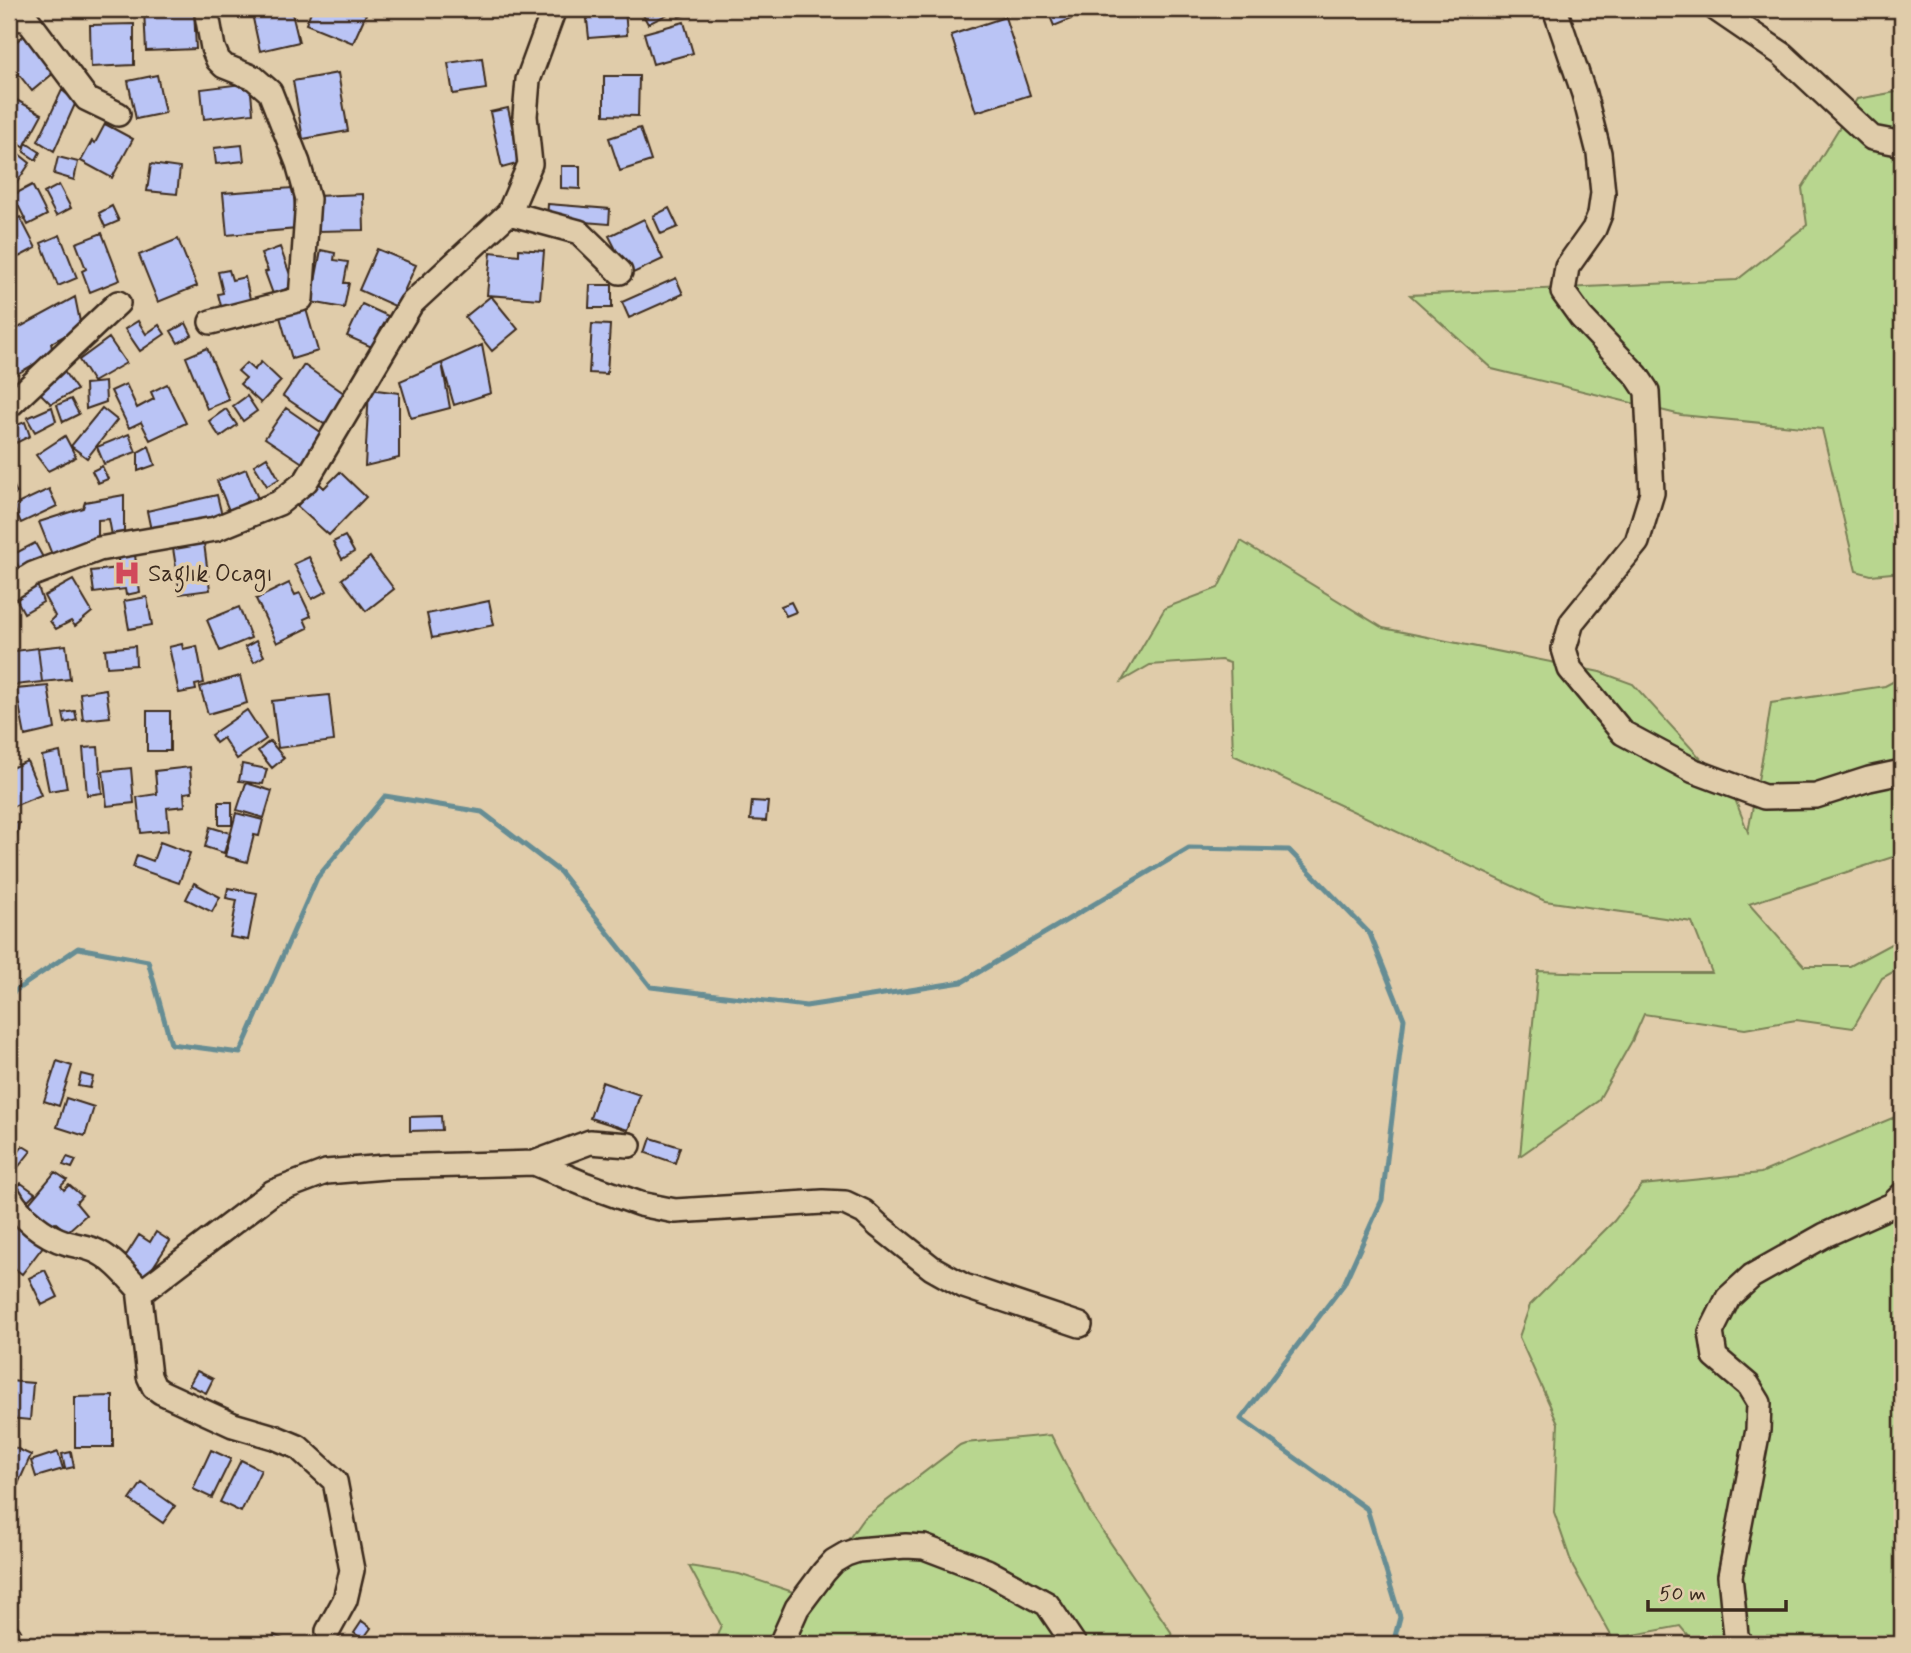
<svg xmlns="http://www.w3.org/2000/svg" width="1911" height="1653" font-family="Mynerve,sans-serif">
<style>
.green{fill:#b8d68f;stroke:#7a8056;stroke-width:2}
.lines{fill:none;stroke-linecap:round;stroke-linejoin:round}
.stream{stroke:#668d94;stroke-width:5}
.building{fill:#bac4f5;stroke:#3b2a1e;stroke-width:2}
.minor-casing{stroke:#3b2a1e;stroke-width:28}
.minor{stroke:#e0ccaa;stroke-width:23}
.labels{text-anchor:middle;stroke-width:7;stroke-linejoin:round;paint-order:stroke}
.poi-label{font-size:24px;fill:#3b2a1e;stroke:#e0ccaa;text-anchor:start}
</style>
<rect width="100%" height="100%" fill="#e0ccaa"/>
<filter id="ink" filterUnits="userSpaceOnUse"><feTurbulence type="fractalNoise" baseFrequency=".0143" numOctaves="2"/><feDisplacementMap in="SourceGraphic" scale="14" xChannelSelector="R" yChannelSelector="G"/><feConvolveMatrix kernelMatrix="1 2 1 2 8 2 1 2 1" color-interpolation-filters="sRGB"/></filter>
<g filter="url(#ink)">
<path class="green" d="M1902 91V572L1871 575 1856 571 1822 429 1681 415 1492 369 1410 295 1737 280 1807 225 1802 188 1857 99Z
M1241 541 1383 628 1600 672 1633 684 1733 794 1748 832 1764 749 1771 703 1885 686 1902 677V854L1749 904 1804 966H1850L1902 938V967L1882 978 1853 1028 1796 1020 1745 1029 1644 1014 1633 1039 1598 1101 1520 1156 1538 971 1593 973H1712L1692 922 1545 901 1233 755 1230 663 1221 660 1150 665 1122 681 1165 608 1218 588Z
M1902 1114V1644H1695L1680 1626 1613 1639 1573 1567 1554 1512 1558 1423 1519 1337 1530 1305 1614 1221 1642 1185 1761 1173Z
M1051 1435 1091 1514 1171 1632 1173 1644H714L721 1625 689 1566 739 1574 799 1594 835 1558 863 1519 960 1445 965 1443Z"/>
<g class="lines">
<path class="stream" d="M9 995 78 948 148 961 171 1044 240 1053 317 878 385 796 482 812 560 872 651 987 806 1006 962 982 1189 848 1289 850 1370 934 1404 1019 1382 1200 1344 1284 1241 1419 1367 1509 1400 1617 1393 1644"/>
</g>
<path class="building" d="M100 9H137L101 12Z
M144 9H194L196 49 146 51Z
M251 9H291L299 42 260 51Z
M312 9H353L366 14 353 43 306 24Z
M596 9H625L627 35 589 38 586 10Z
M640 9H689L691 12 679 17 676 10 648 24Z
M1047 9H1092L1093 10 1054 26Z
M1005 17 1030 95 976 112 951 35Z
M684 22 693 53 653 64 644 33Z
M134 24V65L91 67 90 25Z
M26 34 56 71 32 91 9 62V47Z
M482 58 486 89 453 94 448 63Z
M338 73 348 131 303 139 293 81Z
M157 75 165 113 136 119 128 81Z
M604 76H639L638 116 604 115Z
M250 83 253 113 204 119 201 89Z
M62 90 76 102 54 151 38 141Z
M9 96 42 114 24 147 9 138Z
M508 108 520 163 502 168 490 112Z
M105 124 133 139 112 178 81 161 92 141 95 143Z
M640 128 651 161 620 171 609 138Z
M26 143 40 152 36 160 24 152Z
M242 145 244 161 216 164 214 148Z
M9 146 30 163 9 194Z
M58 157 78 162 74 180 54 174Z
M151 164 180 168 177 194 147 191Z
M561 166H580V189L561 188Z
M32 185 47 215 28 225 13 195Z
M59 185 71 208 56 216 44 193Z
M293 188 297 229 227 235 223 193Z
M363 194 364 230 317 231 316 196Z
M548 204 610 209 609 224 547 219Z
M112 206 119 221 105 227 99 213Z
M669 208 678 227 661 234 653 216Z
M20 217 36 248 9 262V223Z
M644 219 663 259 629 275 609 236Z
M102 233 120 280 90 292 82 271 86 269 76 243Z
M60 235 77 278 58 286 41 243Z
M178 239 197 286 158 302 139 255Z
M280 247 294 286 273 294 265 272 268 271 261 254Z
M377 249 416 265 397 307 359 290Z
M519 249 544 251 540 299 487 295 491 252 519 255Z
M321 250 335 253 334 260 348 262 344 283H349L344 308 311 302Z
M229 270 232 280 245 277 251 303 222 310 218 294 223 293 218 272Z
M676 278 683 294 629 318 622 302Z
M590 285H612V308H589Z
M491 296 518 329 492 351 465 317Z
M75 297 81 327 51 343 53 353 17 374 9 333Z
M362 304 388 316 374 348 347 336Z
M306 309 318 351 292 359 280 317Z
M138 321 146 334 159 325 165 334 140 351 125 329Z
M186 323 192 335 178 343 171 331Z
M592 324 610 325 607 374 589 373Z
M109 338 126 363 93 382 79 360Z
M482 345 491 393 454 405 442 363Z
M207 348 229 400 207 409 186 357Z
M261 362 281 381 261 403 240 384 246 378 238 371 246 363 254 370Z
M442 363 450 408 411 418 400 381Z
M304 365 348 396 327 426 283 396Z
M60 366 77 390 51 404 36 389Z
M105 382 106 402 86 409 85 384Z
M126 384 137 408 154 399 151 392 167 384 186 423 150 440 141 422 129 428 111 391Z
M369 389 399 393V458L365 466Z
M247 396 257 411 243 421 233 406Z
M71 399 79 414 63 422 57 405Z
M52 407 56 421 35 432 27 418Z
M102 408 117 420 87 458 71 446Z
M286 408 325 435 304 464 265 438Z
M226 409 237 425 220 437 209 421Z
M25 422 30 436 16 443 9 428Z
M129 434 136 452 104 464 97 447Z
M65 436 76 457 48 471 36 455Z
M149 446 155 465 138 471V452Z
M267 457 279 479 267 486 254 465Z
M102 466 108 479 98 483 92 471Z
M246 469 261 506 232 518 217 481Z
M340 472 366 497 329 535 297 506 319 483 324 488Z
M9 476 17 493 9 497Z
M49 489 57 506 21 523 13 506Z
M124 495V538L113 541 109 519 98 520V544L55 562 39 522 83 508 85 502Z
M217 495 223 520 152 535 147 511Z
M345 536 354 552 342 559 333 542Z
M35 543 45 561 22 573 12 555Z
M204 543 210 590 180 594 173 548Z
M134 548 140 592 126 595 125 589 94 593 91 571 119 568 117 551Z
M309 557 327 591 312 599 294 564Z
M370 557 394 589 366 611 342 579Z
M9 562 18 576 9 582Z
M73 580 92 612 75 626 71 621 56 629 50 621 55 616 44 596Z
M36 581 43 602 24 613 13 593Z
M289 583 295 595 300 593 311 616 304 619 308 628 277 643 256 599Z
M147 597 152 625 129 629 124 601Z
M489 601 494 625 432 638 427 614Z
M791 602 796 612 786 616 781 606Z
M239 607 251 638 220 651 207 620Z
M256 641 264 656 254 662 245 647Z
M182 644 183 649 197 646 204 683 195 685 196 690 179 693 169 647Z
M66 645 70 679 42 682 38 648Z
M135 646 136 665 107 667 105 649Z
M38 648 42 682 15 685V651Z
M240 676 247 703 208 714 200 687Z
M48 686 55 729 25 736 16 689Z
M106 689 110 717 83 720 80 693Z
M329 695 334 741 278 748 272 701Z
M247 710 266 739 237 759 223 738 216 743 211 735Z
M75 711 77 720 65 723 63 713Z
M147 711H170V751H147Z
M270 741 284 758 272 768 258 751Z
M98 747 102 793 87 795 83 748Z
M60 752 67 788 49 791 42 756Z
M27 761 41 795 9 808V769Z
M242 764 267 769 263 784 239 781Z
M190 767 192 792 184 793 185 806 167 808 169 830 141 833 137 797 157 794 155 771Z
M131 768 134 803 107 806 103 771Z
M246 783 272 791 264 818 237 810Z
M752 801 768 802 766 821 750 820Z
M219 802H232V825H219Z
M236 813 263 820 259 836 254 835 247 862 225 856Z
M9 821 19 823 15 844 9 843Z
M210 827 230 833 224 853 205 847Z
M160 842 190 853 179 883 133 867 137 855 153 861Z
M194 883 220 897 212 912 186 899Z
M228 888 257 893 248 940 230 937 237 900 226 898Z
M57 1061 72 1066 59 1106 44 1101Z
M81 1074 93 1077 90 1088 78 1086Z
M602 1082 640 1095 628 1130 590 1118Z
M12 1091 13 1113H9V1092Z
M66 1098 94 1107 85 1136 57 1127Z
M441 1116 442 1130 410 1131V1117Z
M651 1138 680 1147 675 1163 646 1153Z
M23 1146 31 1151 11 1176 9 1175V1165Z
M67 1157 76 1160 72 1168 63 1165Z
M55 1172 67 1180 61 1186 64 1190 69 1185 82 1196 76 1203 86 1215 67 1232 56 1223 48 1229 25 1208Z
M21 1183 35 1193 26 1202 13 1192Z
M12 1221 44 1245 22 1274 9 1264V1226Z
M156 1232 170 1241 144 1281 120 1265 139 1235 150 1242Z
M45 1270 58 1297 42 1305 29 1278Z
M197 1371 213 1379 206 1393 189 1385Z
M9 1381 33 1383 30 1420 9 1418Z
M113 1396V1447H75V1397Z
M9 1445 31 1455 18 1484 9 1480Z
M211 1450 231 1459 212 1498 193 1489Z
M58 1452 63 1469 36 1477 31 1461Z
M71 1452 74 1467 65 1469 62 1454Z
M241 1460 261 1470 241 1512 220 1502Z
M142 1483 175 1506 163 1523 130 1500Z
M362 1621 371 1628 363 1639 354 1633Z
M274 1635 293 1644H270Z"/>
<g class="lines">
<g class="minor-casing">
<path id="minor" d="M206 9 213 48 218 60 224 66 254 78 270 92 298 163 308 199 301 299 211 322
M1555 9 1584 94 1599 153 1603 193 1600 214 1594 229 1567 267 1563 292 1581 317 1637 376 1647 391 1652 493 1637 542 1572 622 1564 649 1570 669 1623 733 1694 771 1764 797 1816 796 1869 779 1902 772
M1716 9 1782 54 1872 138 1898 143 1902 139
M9 18 27 19 87 99 118 114
M509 213 579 232 620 272
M9 406 118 303
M9 589 33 574 99 549 215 529 279 503 306 481 411 304 509 213 530 164 525 116 528 80 554 9
M534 1163 590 1142 629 1145
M9 1196C19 1216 45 1237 67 1243 77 1246 89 1247 98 1252 114 1260 127 1276 139 1289L147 1288 273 1192 326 1172 385 1167 534 1163 584 1184 640 1204 675 1211 823 1202 845 1203 864 1212 879 1226 932 1268 964 1286 1080 1325
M139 1289 149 1376 154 1387 161 1392 233 1425 274 1437 298 1447 335 1481 352 1570 345 1600 328 1631
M9 1636V1644
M781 1644 797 1608 824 1572 834 1561 846 1554 858 1550 906 1546 924 1547 987 1571 1047 1604 1074 1644
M1740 1644 1736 1635 1730 1576 1758 1430 1759 1403 1748 1385 1715 1357 1711 1332 1728 1298 1752 1276 1825 1235 1892 1205 1902 1195"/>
</g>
<use href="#minor" class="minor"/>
</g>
</g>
<defs>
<g id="hospital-bare" transform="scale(2.1)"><path d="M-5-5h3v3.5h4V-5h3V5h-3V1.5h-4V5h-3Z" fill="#d1495b" stroke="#e0ccaa" stroke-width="2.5" paint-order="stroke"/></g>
</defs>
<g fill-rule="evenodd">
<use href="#hospital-bare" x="127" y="573"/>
</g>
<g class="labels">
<g class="poi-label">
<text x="148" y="581">Saglık Ocagı</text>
</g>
</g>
<rect width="1911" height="1653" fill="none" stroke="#e0ccaa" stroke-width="35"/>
<rect x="18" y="18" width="1876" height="1618" fill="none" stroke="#3b2a1e" stroke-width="2.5" filter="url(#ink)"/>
<path d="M1648 1600v10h138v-10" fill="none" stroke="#3b2a1e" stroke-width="3.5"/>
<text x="1659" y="1600" font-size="21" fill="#3b2a1e" stroke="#e0ccaa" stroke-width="5" paint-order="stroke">50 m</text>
</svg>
